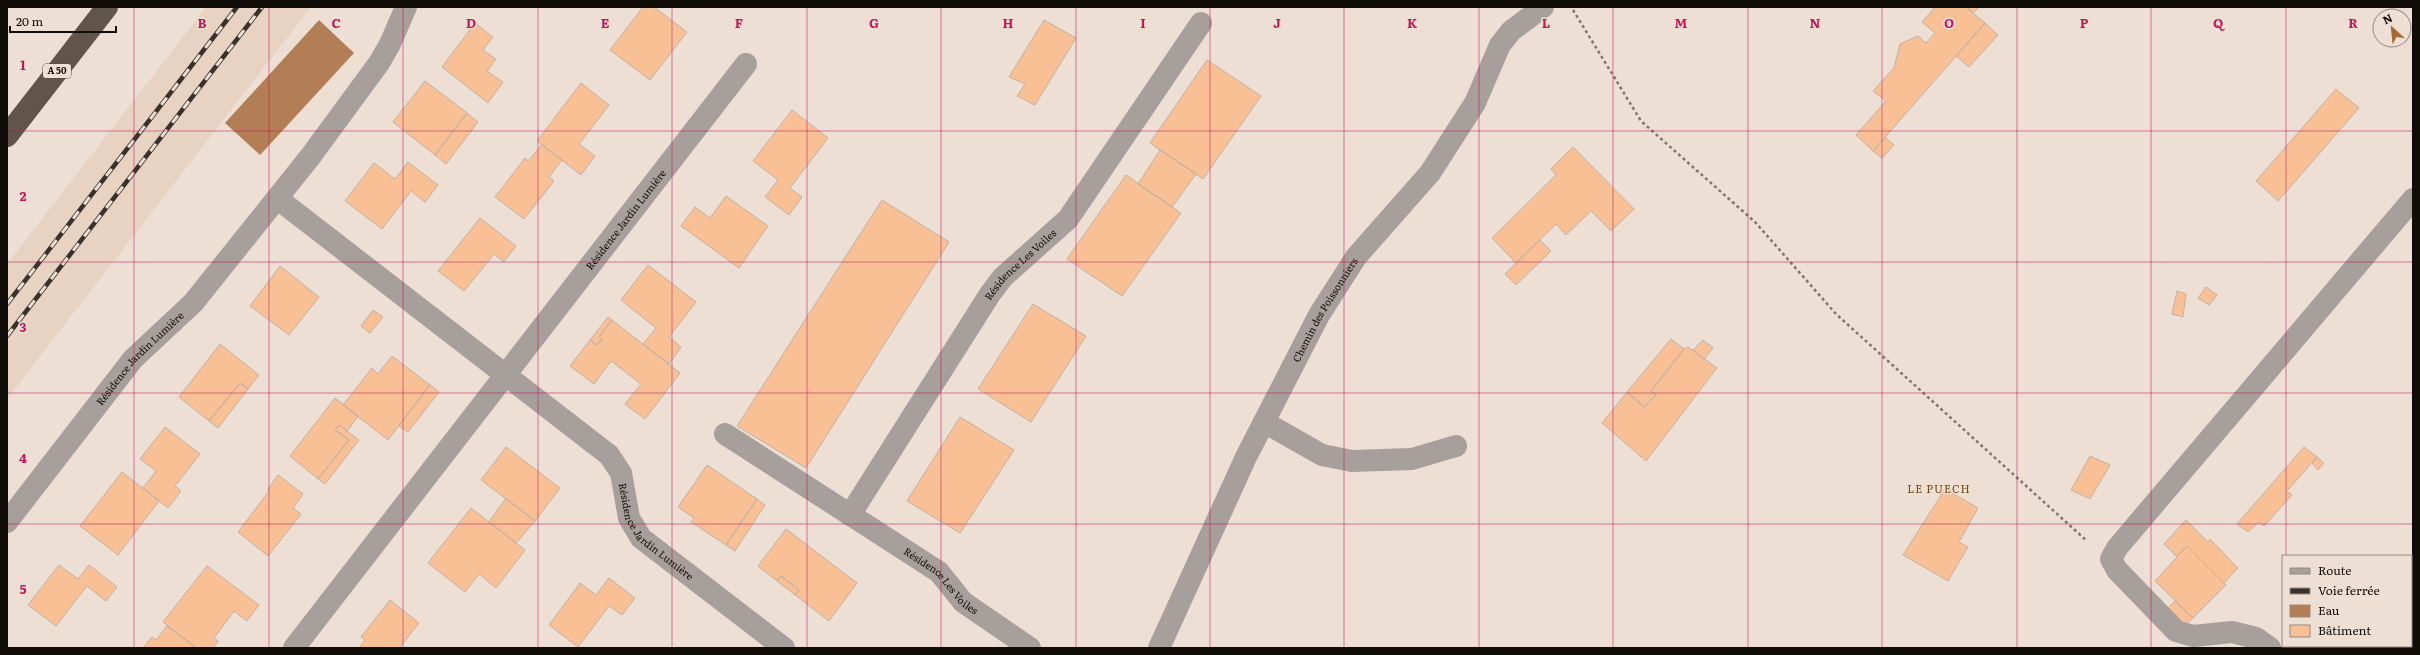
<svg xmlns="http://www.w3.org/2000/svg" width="2420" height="655" font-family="Literata,serif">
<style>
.built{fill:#e8d3c3}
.water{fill:#b37e55}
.building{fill:#f9c095;stroke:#bfb1a6}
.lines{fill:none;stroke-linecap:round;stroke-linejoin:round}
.path{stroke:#80766f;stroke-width:2.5;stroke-dasharray:3 3;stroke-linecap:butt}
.minor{stroke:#a69f9b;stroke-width:22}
.motorway{stroke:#61544b;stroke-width:22}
.rail-casing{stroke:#38322d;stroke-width:4.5}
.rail{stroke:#eedfd5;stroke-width:3;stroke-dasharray:9;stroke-linecap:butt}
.grid{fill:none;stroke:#c2185b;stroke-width:1;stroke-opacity:0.55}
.labels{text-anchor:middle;stroke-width:3;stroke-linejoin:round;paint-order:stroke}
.shield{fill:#eedfd5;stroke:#534b46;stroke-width:1}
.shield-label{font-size:9px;font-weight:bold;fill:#100c08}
.street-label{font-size:10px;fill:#100c08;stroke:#eedfd5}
.neighbourhood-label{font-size:11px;letter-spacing:1px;fill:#7e460f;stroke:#eedfd5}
.grid-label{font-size:13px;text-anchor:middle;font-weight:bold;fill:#c2185b;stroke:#eedfd5;stroke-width:3;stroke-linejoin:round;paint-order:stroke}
</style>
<rect width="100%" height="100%" fill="#eedfd5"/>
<path class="built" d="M206 7H311L7 399V264Z"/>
<path class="water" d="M319 20 354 53 260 155 225 123Z"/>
<path class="building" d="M643 7H654L687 32 650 80 610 50Z
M1935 7H1966L1985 23 1873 151 1856 135 1886 101 1873 91 1894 68 1900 44 1918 36 1926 43 1935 33 1922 22Z
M1966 7H1979L1973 13Z
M1044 20 1076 38 1035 105 1017 96 1025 84 1009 77Z
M475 23 493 37 483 50 496 59 487 71 503 82 488 103 442 67Z
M1985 23 1998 35 1969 67 1956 56Z
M1207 60 1261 96 1203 179 1150 143Z
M425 81 467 113 435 155 393 122Z
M581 83 609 105 579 144 595 156 581 175 537 141Z
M2336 89 2359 108 2278 201 2256 181Z
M792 110 828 138 790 188 802 197 789 215 765 197 778 180 753 161Z
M467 113 478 122 446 164 435 155Z
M1885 137 1894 145 1882 158 1873 151Z
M542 145 562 160 549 177 554 181 524 219 495 197 525 158 528 161Z
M1573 147 1634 209 1611 231 1591 211 1566 235 1556 224 1516 263 1492 238 1556 175 1551 169Z
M1160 150 1196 174 1172 207 1138 184Z
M408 162 438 185 425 202 411 191 382 229 345 201 374 163 395 179Z
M1126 175 1181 213 1122 296 1067 259Z
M726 196 768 226 739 268 681 226 695 207 710 218Z
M882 200 949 242 806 468 737 426Z
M480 218 516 246 504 262 494 254 464 291 438 271Z
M1540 240 1551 251 1516 285 1505 274Z
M648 265 696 302 669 337 681 347 669 364 643 344 656 328 621 300Z
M280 266 319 297 289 335 250 306Z
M2206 287 2217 295 2209 305 2198 298Z
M2177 291 2186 294 2183 317 2172 314Z
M1033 304 1086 336 1031 422 978 389Z
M373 310 383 317 370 333 361 326Z
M608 317 612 320 599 337 602 339 597 345 590 340Z
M612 320 680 373 645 419 625 404 641 384 611 361 594 384 570 366 590 340 597 345 602 339 599 337Z
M1671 339 1684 349 1651 391 1656 395 1644 407 1627 392Z
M1703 340 1713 348 1704 359 1693 350Z
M220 344 259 375 248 389 240 383 209 421 179 397Z
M1688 347 1717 368 1646 461 1602 423 1627 392 1644 407 1656 395 1651 391 1684 349Z
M392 356 430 385 388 440 343 405 372 368 378 374Z
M240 383 248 389 218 428 209 421Z
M430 385 439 392 408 432 399 426Z
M335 398 358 416 347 431 339 425 335 430 349 440 318 479 290 456Z
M960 417 1014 450 960 533 907 501Z
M339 425 359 440 325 484 318 479 349 440 335 430Z
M165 427 200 454 175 486 181 491 168 508 143 488 156 471 140 459Z
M506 447 560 488 535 521 481 480Z
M2304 447 2317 457 2287 491 2292 495 2264 526 2259 522 2248 532 2237 524Z
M2090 456 2110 465 2090 499 2071 490Z
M2317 457 2324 463 2318 470 2312 463Z
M707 465 757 499 726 545 691 522 694 518 678 507Z
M122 472 159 501 118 555 80 526Z
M278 475 303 494 293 508 301 514 268 556 238 532 269 491 268 489Z
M1945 489 1978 508 1959 542 1968 547 1948 581 1903 555Z
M506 498 535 521 516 543 489 522Z
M757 499 765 505 735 551 726 545Z
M471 508 525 550 496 588 479 574 465 592 428 563Z
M2186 520 2208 542 2210 539 2238 568 2224 583 2187 546 2177 557 2164 544Z
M786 529 857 583 829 621 795 595 799 590 781 576 777 581 758 566Z
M2187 546 2226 585 2193 618 2155 581Z
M59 565 78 579 89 565 117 587 106 601 87 586 56 626 28 605Z
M207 566 259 605 247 621 234 611 214 638 218 641 213 648H196L163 622Z
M781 576 799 590 795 595 777 581Z
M609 578 635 598 622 615 609 606 578 647 549 625 580 583 596 595Z
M390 600 419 623 399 648H359L365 640 361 637Z
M2175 601 2193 618 2185 626 2166 610Z
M167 626 195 647 194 648H143L152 637 156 640Z"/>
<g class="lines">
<path class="path" d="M1573 10 1641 121 1755 222 1836 314 2087 541"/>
<g class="minor">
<path id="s1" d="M278 199 609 455 621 473 629 518 641 538 784 648"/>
<path d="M1264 422 1322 455 1352 461 1412 459 1456 446"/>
<path id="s2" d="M725 434 939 572 963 602 1030 648"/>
<path id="s3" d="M850 515 990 294 1003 277 1068 219 1201 23"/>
<path id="s4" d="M7 522 133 359 193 303 310 157 379 63 390 44 406 7"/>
<path id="s5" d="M294 648 746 64"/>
<path id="s6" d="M1159 648 1246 457 1319 315 1356 257 1430 173 1475 103 1500 45 1511 31 1543 7"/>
<path d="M2270 648 2256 638 2232 632 2193 636 2176 631 2117 570 2111 559 2117 548 2413 199"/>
</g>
<path class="motorway" d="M7 136 107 7"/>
<g class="rail-casing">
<path id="rail" d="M7 304 237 7
M7 336 262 7"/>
</g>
<use href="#rail" class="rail"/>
</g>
<path class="grid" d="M134 7V648M269 7V648M403 7V648M538 7V648M672 7V648M807 7V648M941 7V648M1076 7V648M1210 7V648M1344 7V648M1479 7V648M1613 7V648M1748 7V648M1882 7V648M2017 7V648M2151 7V648M2286 7V556M7 131H2413M7 262H2413M7 393H2413M7 524H2413M2286 646V648"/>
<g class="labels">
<rect class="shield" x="43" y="64" width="28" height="14" rx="3"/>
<g class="shield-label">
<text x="57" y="74">A 50</text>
</g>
<g class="street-label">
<text dy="4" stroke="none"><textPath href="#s5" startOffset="542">Résidence Jardin Lumière</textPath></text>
<text dy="4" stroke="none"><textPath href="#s3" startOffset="304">Résidence Les Voiles</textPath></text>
<text dy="4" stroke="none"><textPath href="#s6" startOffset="377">Chemin des Poissonniers</textPath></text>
<text dy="4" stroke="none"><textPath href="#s4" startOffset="211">Résidence Jardin Lumière</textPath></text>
<text dy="4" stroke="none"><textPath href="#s1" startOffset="512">Résidence Jardin Lumière</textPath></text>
<text dy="4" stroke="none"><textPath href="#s2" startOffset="262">Résidence Les Voiles</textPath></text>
</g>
<g class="neighbourhood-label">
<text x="1939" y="493">LE PUECH</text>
</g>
</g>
<g class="grid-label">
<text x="202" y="28">B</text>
<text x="336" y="28">C</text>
<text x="471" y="28">D</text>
<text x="605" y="28">E</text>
<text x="739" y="28">F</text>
<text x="874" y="28">G</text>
<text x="1008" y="28">H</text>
<text x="1143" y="28">I</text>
<text x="1277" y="28">J</text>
<text x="1412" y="28">K</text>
<text x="1546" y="28">L</text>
<text x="1681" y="28">M</text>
<text x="1815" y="28">N</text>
<text x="1949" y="28">O</text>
<text x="2084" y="28">P</text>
<text x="2218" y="28">Q</text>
<text x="2353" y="28">R</text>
<text x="23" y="70">1</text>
<text x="23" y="201">2</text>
<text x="23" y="332">3</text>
<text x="23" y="463">4</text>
<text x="23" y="594">5</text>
</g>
<rect width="2420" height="655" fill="none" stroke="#100c08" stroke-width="16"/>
<rect x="2282" y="555" width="130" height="92" fill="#eedfd5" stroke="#958b83"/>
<rect x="2290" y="568" width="20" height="6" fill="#a69f9b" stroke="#958b83"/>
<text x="2318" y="575" font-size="12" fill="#100c08">Route</text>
<rect x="2290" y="588" width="20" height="6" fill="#38322d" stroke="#958b83"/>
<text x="2318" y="595" font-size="12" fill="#100c08">Voie ferrée</text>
<rect x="2290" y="605" width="20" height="12" fill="#b37e55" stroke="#958b83"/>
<text x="2318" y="615" font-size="12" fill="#100c08">Eau</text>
<rect x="2290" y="625" width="20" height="12" fill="#f9c095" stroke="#958b83"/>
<text x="2318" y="635" font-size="12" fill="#100c08">Bâtiment</text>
<g transform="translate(2392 28) rotate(333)"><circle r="19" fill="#eedfd5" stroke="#958b83"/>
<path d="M0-3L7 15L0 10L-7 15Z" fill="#a96932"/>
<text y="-6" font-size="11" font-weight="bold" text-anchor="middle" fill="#100c08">N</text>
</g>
<path d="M10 26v6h106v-6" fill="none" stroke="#100c08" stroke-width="2"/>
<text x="16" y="26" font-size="12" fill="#100c08" stroke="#eedfd5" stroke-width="3" paint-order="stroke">20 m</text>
</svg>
